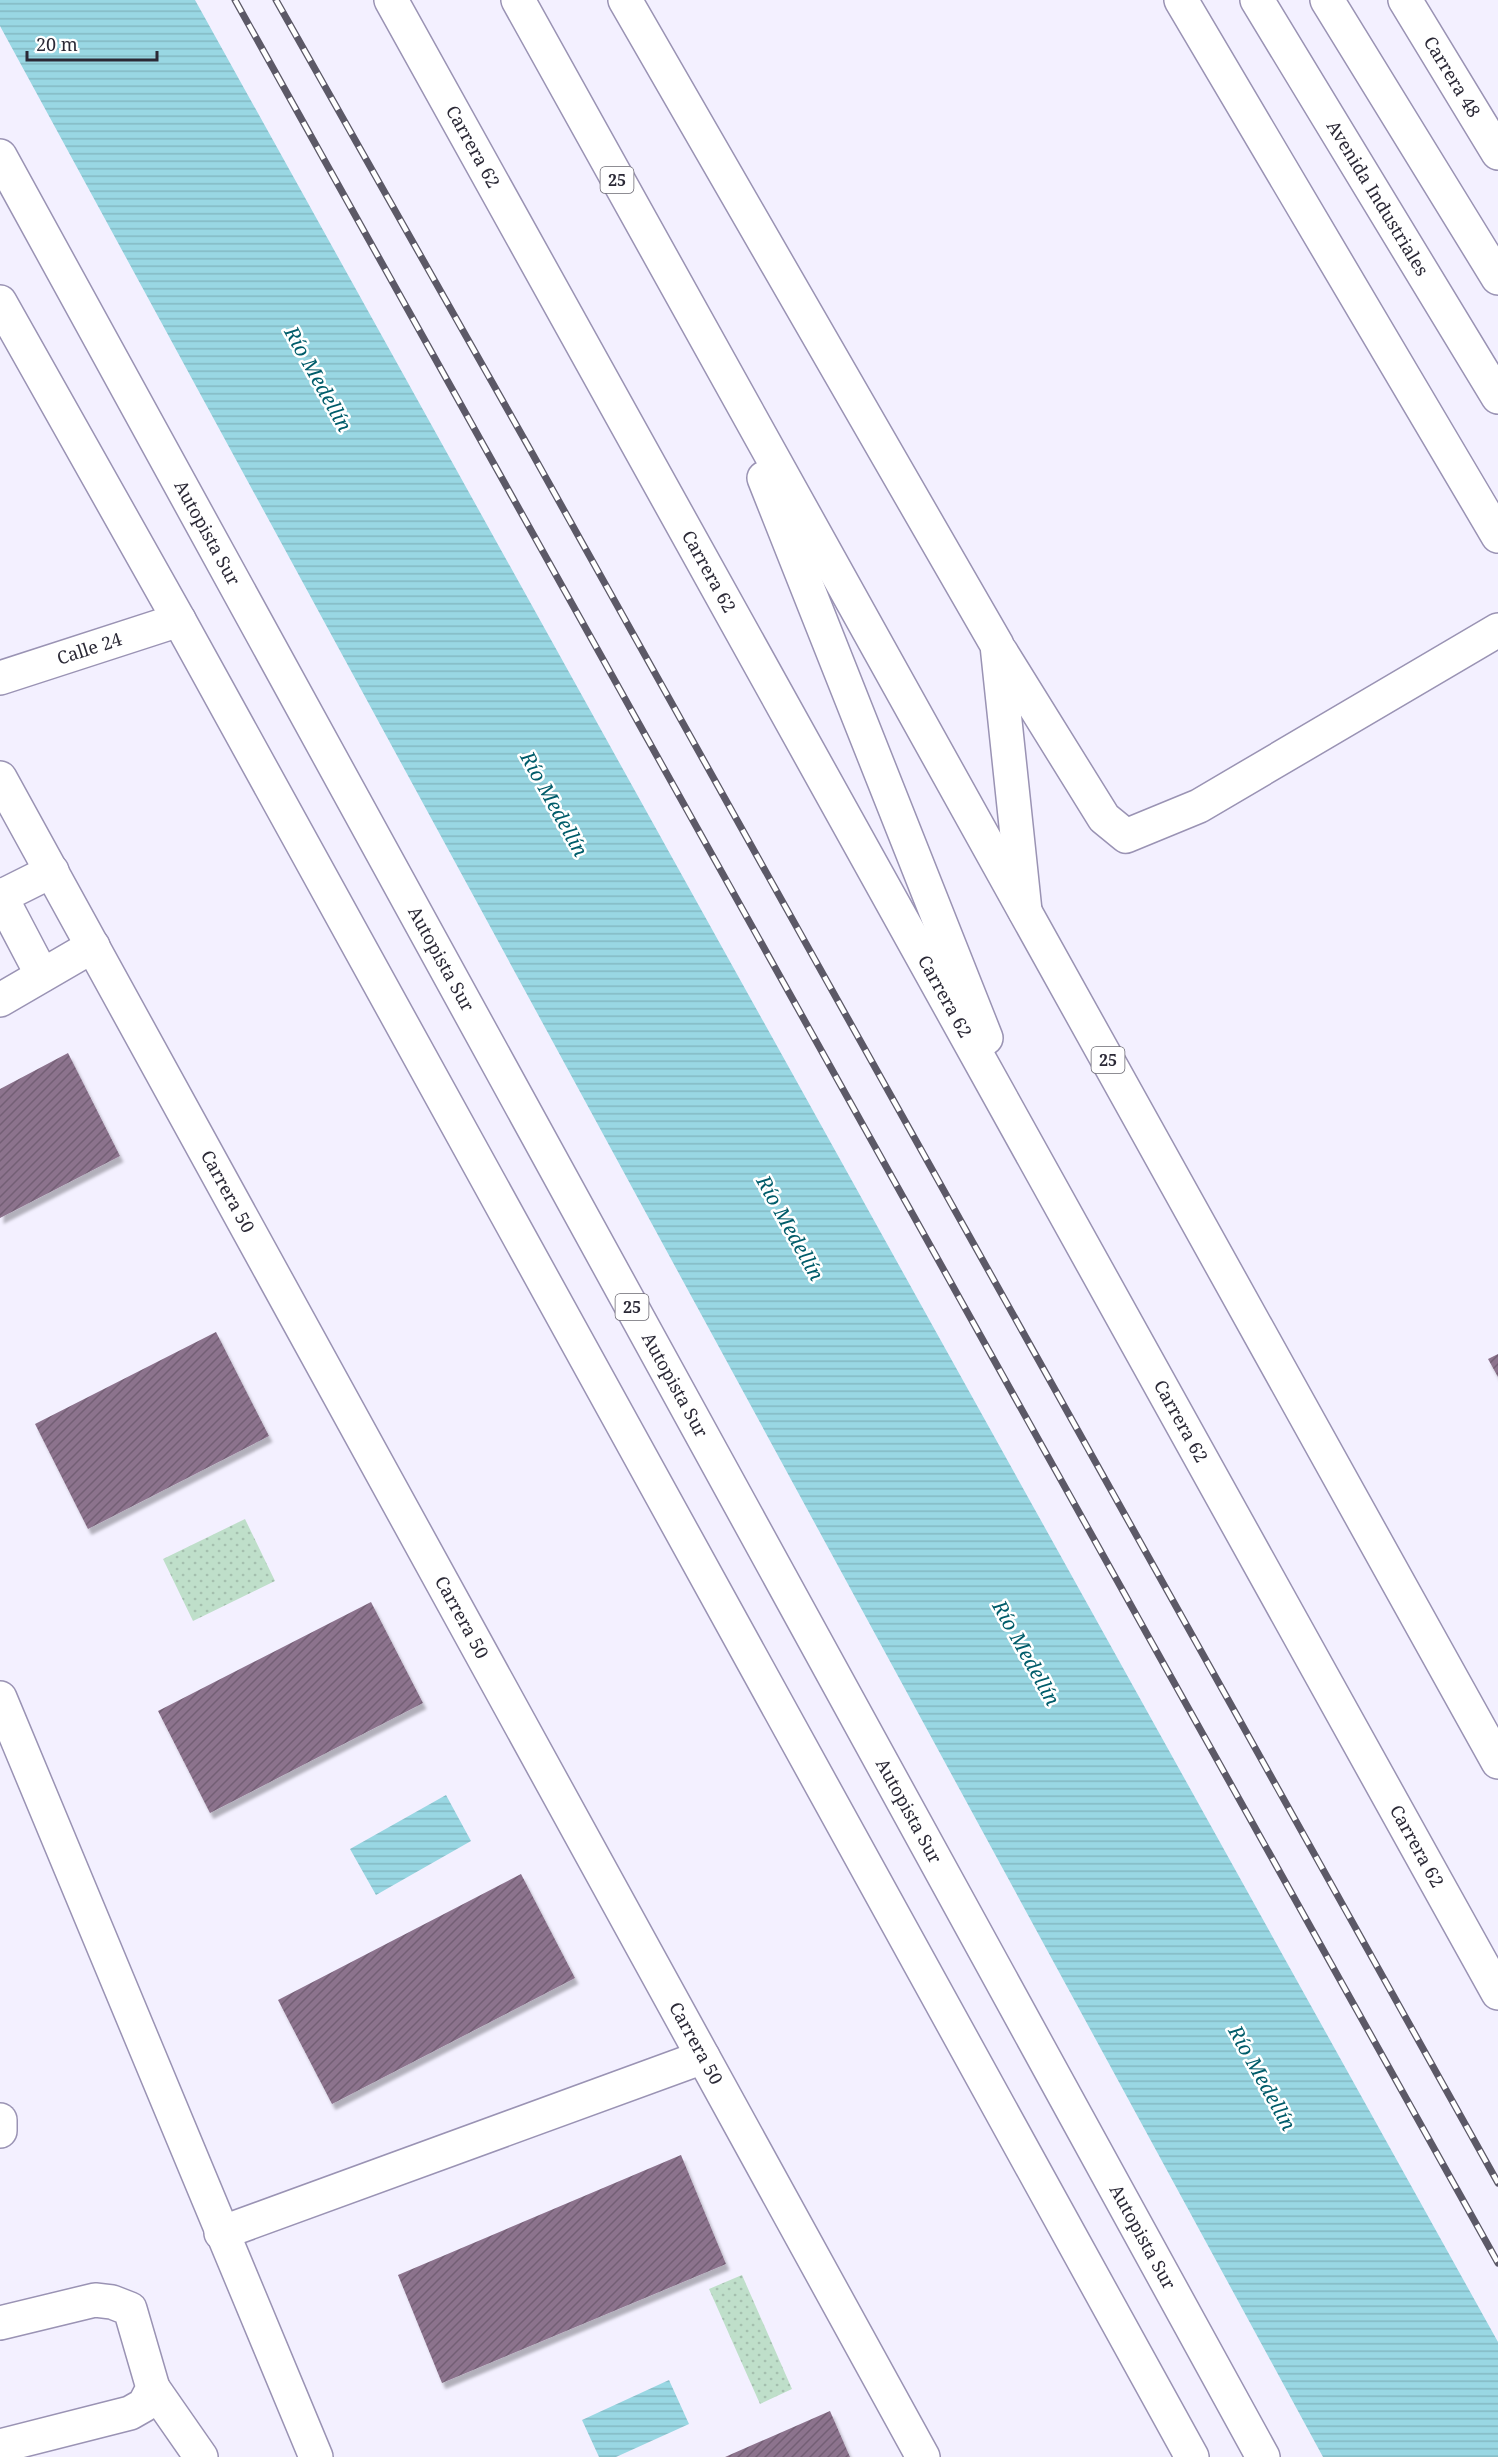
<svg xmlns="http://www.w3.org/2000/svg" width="1498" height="2457" font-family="'Noto Serif',serif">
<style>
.park{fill:url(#park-dots)}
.water{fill:url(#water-rules)}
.building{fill:url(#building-hatch);filter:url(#shadow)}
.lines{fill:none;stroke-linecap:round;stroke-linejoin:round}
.minor-casing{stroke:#9a93b4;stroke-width:36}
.major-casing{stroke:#9a93b4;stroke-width:36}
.highway-casing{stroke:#9a93b4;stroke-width:36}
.minor{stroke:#fff;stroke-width:33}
.major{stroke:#fff;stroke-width:33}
.highway{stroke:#fff;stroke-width:33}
.rail-casing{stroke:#5c5967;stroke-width:7}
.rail{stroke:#fff;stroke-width:4.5;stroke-dasharray:14;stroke-linecap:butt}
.labels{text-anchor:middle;stroke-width:5;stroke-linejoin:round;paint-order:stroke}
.shield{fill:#fff;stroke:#6b6972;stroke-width:1.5}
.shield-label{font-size:16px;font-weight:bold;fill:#2b2936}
.street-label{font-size:18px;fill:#2b2936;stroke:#fff}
.water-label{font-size:20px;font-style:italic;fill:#005c6a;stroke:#fff}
</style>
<defs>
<pattern id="park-dots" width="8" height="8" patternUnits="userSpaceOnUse" patternTransform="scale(1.5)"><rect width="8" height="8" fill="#bfdfca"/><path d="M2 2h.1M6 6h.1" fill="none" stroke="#a4bfae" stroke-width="1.8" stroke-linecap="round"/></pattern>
<pattern id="water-rules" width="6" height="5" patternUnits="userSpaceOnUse" patternTransform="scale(1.5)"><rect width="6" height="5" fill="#99d7e3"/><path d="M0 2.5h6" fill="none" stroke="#84b9c3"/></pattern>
<pattern id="building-hatch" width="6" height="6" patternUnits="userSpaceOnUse" patternTransform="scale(1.5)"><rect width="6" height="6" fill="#8c738d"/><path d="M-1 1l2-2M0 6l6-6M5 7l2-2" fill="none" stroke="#735e74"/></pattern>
<filter id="shadow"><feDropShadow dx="3.5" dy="6" stdDeviation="1.5" flood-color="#0004"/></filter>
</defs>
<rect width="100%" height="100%" fill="#f3f0ff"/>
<path class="park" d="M245 1519 275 1581 193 1621 163 1559Z
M742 2275 792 2389 760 2404 709 2289Z"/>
<path class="water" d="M0 0H195L1498 2342V2457H1323L0 26Z
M446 1795 471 1841 376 1895 350 1849Z
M669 2380 689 2424 616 2457H599L582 2420Z"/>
<path class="building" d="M68 1053 120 1156 0 1218V1089Z
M216 1332 269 1436 88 1529 35 1424Z
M1498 1354V1377L1488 1359Z
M371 1602 423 1703 210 1813 158 1711Z
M521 1874 575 1978 332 2104 278 2000Z
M681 2155 726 2264 442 2383 398 2275Z
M830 2411 850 2457H725Z"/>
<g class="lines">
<g class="minor-casing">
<g id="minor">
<path d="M625 0 997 645 1025 911"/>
<path d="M1181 0 1498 536"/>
<path id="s1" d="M1405 0 1498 153"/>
<path d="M1001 652 1104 818 1126 836 1199 806 1498 630"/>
<path id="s2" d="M0 678 179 620"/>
<path id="s3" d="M0 778 923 2457"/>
<path d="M0 895 42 975"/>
<path d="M0 897 52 871"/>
<path d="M0 1000 93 946"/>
<path d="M0 1698 316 2457"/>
<path d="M0 2120V2131"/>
<path d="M221 2233 703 2057"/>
<path d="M0 2323 95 2300 112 2302 130 2309 153 2388 144 2405 130 2413 0 2446"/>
<path d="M153 2388 201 2457"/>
</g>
</g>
<g class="major-casing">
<g id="major">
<path id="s4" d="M1257 0 1498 397"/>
<path d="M1327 0 1498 278"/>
</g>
</g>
<g class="highway-casing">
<g id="highway">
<path id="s5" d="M391 0 1498 1993"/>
<path d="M518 0 1498 1762"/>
<path id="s6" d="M0 156 1263 2457"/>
<path d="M0 302 179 620 1192 2457"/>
<path d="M764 478 986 1038"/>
</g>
</g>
<use href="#minor" class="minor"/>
<use href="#major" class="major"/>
<use href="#highway" class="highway"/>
<g class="rail-casing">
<path id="rail" d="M235 0 1498 2263
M276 0 527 444 1498 2183"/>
</g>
<use href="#rail" class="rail"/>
</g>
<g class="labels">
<g class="shield">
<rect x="600.5" y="167" width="33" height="26" rx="4.5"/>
<rect x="1091.5" y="1047" width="33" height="26" rx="4.5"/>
<rect x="615.5" y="1294" width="33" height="26" rx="4.5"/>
</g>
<g class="shield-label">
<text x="617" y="186">25</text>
<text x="1108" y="1066">25</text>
<text x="632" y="1313">25</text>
</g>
<g class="street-label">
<text dy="6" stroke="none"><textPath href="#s1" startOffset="90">Carrera 48</textPath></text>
<text dy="6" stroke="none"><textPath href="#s5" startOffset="168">Carrera 62</textPath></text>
<text dy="6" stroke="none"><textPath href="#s4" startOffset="232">Avenida Industriales</textPath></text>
<text dy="6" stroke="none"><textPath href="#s6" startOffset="430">Autopista Sur</textPath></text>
<text dy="6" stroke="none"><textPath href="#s5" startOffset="654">Carrera 62</textPath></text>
<text dy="6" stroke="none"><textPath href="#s2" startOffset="94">Calle 24</textPath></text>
<text dy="6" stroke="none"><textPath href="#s6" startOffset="916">Autopista Sur</textPath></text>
<text dy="6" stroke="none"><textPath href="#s5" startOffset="1140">Carrera 62</textPath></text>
<text dy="6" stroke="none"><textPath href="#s3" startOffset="472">Carrera 50</textPath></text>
<text dy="6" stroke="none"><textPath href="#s6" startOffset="1402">Autopista Sur</textPath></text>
<text dy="6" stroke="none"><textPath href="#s5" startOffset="1626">Carrera 62</textPath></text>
<text dy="6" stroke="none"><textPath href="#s3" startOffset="958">Carrera 50</textPath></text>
<text dy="6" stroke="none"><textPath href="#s6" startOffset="1888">Autopista Sur</textPath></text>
<text dy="6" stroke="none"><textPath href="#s5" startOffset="2112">Carrera 62</textPath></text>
<text dy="6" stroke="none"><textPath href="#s3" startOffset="1444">Carrera 50</textPath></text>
<text dy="6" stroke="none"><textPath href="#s6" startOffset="2374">Autopista Sur</textPath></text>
</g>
<g class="water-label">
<text transform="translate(318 379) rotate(61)" y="7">Río Medellín</text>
<text transform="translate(554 804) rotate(61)" y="7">Río Medellín</text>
<text transform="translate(790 1228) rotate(61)" y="7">Río Medellín</text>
<text transform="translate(1026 1653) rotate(61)" y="7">Río Medellín</text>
<text transform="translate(1262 2078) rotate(61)" y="7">Río Medellín</text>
</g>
</g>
<path d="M27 51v9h130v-9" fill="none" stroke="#2b2936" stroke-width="3"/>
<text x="36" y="51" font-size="18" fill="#2b2936" stroke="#ffffff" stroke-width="4.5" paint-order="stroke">20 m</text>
</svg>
